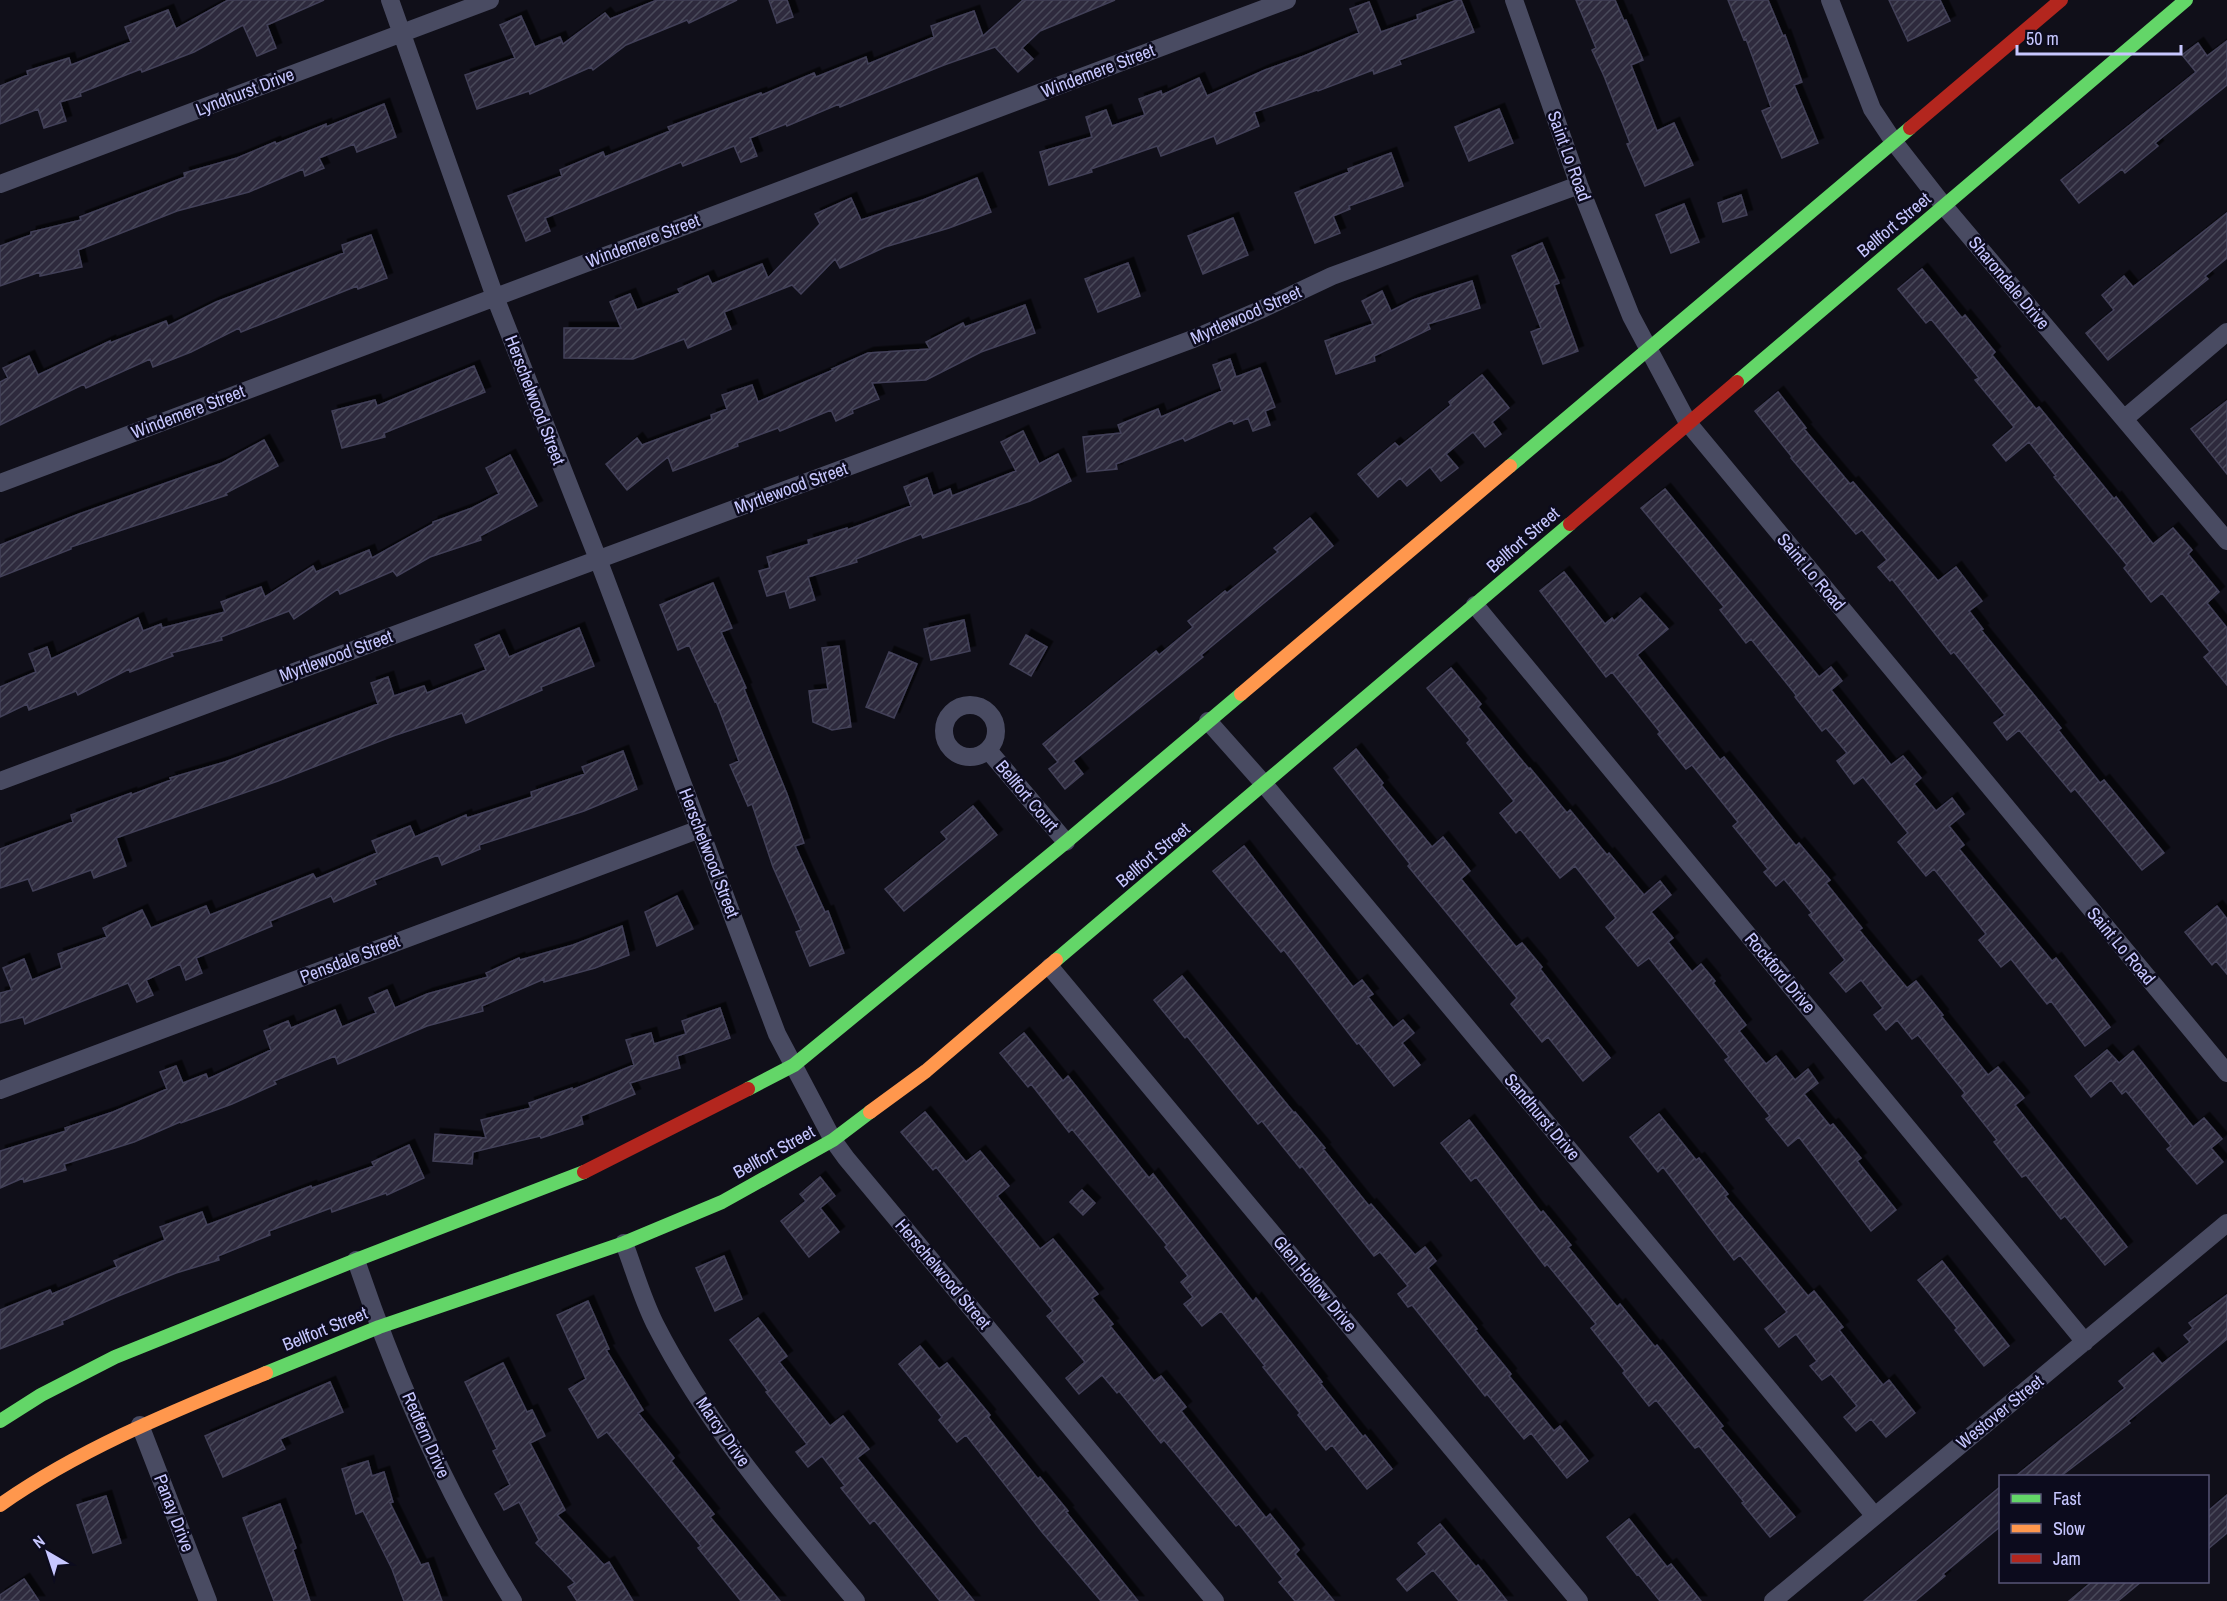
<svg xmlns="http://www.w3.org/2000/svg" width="2227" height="1601" font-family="'Archivo Narrow',sans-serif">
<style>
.building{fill:url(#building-hatch);stroke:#424058;stroke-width:1.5;filter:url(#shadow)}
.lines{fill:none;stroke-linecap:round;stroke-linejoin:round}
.street{stroke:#494b62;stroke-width:18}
.fast{stroke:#63d668;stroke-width:14}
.slow{stroke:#ff974d;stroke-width:14}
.jam{stroke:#b3261e;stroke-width:14}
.labels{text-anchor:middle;stroke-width:5;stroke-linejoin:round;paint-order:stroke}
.street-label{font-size:18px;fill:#c7c7ff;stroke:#0c0b1d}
</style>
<defs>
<pattern id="building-hatch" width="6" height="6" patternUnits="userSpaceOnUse" patternTransform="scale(1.5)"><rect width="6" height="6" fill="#2d2b3d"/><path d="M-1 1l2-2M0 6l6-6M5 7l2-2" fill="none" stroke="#4a485a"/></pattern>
<filter id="shadow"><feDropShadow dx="5.5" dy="-5.5" stdDeviation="0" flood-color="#0009"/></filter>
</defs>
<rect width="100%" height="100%" fill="#100f19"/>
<path class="building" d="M228 0H324L267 25 276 48 257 56 243 25 194 52 142 72 141 69 80 93 81 96 60 102 66 121 44 128 38 109 0 124V86L28 75 27 71 69 58 71 65 131 42 125 27 168 10 176 29Z
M657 0H737L689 23 687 20 626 45 593 70 591 67 530 94 529 91 477 109 465 75 515 58 500 25 521 16 535 47 560 37 563 44 605 13 610 19Z
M769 0H787L793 17 777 23Z
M1023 0H1115L1040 31 1022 48 1033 59 1018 72 995 47 944 65 840 107 839 104 787 126 786 124 750 138 757 156 741 162 734 146 683 166 681 162 545 218 550 231 526 241 508 196 562 176 560 170 603 152 605 157 670 131 668 127 761 93 762 95 814 73 816 77 866 57 868 64 934 37 931 26 974 11 983 36Z
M1457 0H1461L1474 32 1399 60 1401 64 1374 74 1373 70 1318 91 1317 90 1254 112 1259 126 1217 144 1214 136 1161 156 1157 146 1091 169 1092 172 1049 185 1040 152 1092 137 1086 117 1106 110 1112 126 1145 115 1139 99 1161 91 1162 95 1199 78 1207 96 1265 70 1304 56 1359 33 1350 9 1369 2 1381 32 1418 19 1417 15Z
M1576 0H1615L1624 21 1626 20 1643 60 1631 65 1657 131 1674 123 1693 165 1645 186 1627 144 1630 143 1604 76 1592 50 1596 48Z
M1728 0H1768L1783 36 1785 35 1802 82 1794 85 1818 143 1782 158 1762 111 1771 107 1746 39 1744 40Z
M1889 0H1940L1950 21 1908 41Z
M2227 41V85L2155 143 2158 146 2125 173 2122 169 2079 203 2061 180 2196 72 2182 55 2198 43 2207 56Z
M384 104 396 137 357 152 354 144 319 158 324 168 305 176 303 169 249 192 177 211 78 250 82 267 40 276V272L0 286V246L31 235V232L81 220 80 217 185 177 184 173 237 158 275 142 276 144 326 124V127Z
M1499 109 1513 143 1469 161 1455 127Z
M1391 153 1403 186 1349 206 1350 209 1333 216 1340 233 1315 243 1295 193 1349 172 1348 169Z
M977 178 991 212 949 228 885 247 840 268 835 259 801 294 792 285 724 312 731 329 688 348 684 339 633 359 564 358V328H621L610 302 630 294 637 310 680 293 678 289 708 276 712 284 762 264 768 278 820 224 815 214 851 198 861 220 923 200Z
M1741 195 1747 215 1723 222 1718 203Z
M1684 204 1699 242 1671 253 1656 215Z
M2227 213V258L2205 276 2208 279 2108 360 2086 333 2114 310 2102 295 2124 276 2133 287Z
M1233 218 1248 255 1203 274 1188 236Z
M371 235 387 278 358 289 357 286 241 332 239 328 191 352 153 367 150 359 86 388 84 384 0 425V382L8 378 3 368 29 356 38 375 110 341V343L166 321 168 326 216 302 344 253 342 245Z
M1542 243 1559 283 1554 285 1578 351 1543 364 1531 332 1541 328 1512 256Z
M1128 263 1140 296 1098 312 1085 279Z
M1922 269 1962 318 1965 315 1995 352 1992 355 2036 409 2039 407 2114 499 2116 497 2153 544 2173 528 2192 550 2188 554 2219 592 2207 603 2227 628V685L2204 657 2210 652 2162 593 2151 602 2124 568 2127 565 2054 477 2056 476 2029 442 2006 461 1993 445 2014 427 1975 380 1979 378 1931 319 1926 323 1898 289Z
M1472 281 1480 308 1428 324 1430 329 1374 356 1375 361 1336 374 1325 341 1373 324 1362 301 1382 291 1391 311 1413 300Z
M1025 305 1035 333 981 352 926 380 872 383 879 399 852 410 853 413 836 421 831 410 780 431 778 428 737 443 738 446 673 471 668 457 627 490 606 464 637 438 642 445 712 419 711 415 727 409 722 395 752 385 758 402 833 370 832 369 868 353 930 349 926 342 963 323 965 327Z
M1230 359 1236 377 1260 368 1275 407 1265 411 1270 425 1253 431 1248 418 1234 424 1232 420 1185 441 1183 438 1116 464 1117 469 1087 472 1083 437 1121 433 1118 425 1158 409 1161 417 1222 391 1213 365Z
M474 366 485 392 384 433 385 437 342 448 332 411 375 400 377 406Z
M1482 375 1509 408 1492 422 1501 434 1485 447 1473 432 1446 454 1458 468 1441 481 1430 467 1407 486 1400 478 1378 497 1358 474 1395 443 1399 447 1451 405 1449 402Z
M1778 392 1806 428 1804 429 1850 484 1853 482 1938 581 1956 567 1982 601 1969 611 1983 629 1981 630 2061 728 2058 730 2100 783 2104 780 2164 853 2142 870 2075 789 2071 792 2019 730 2007 740 1994 723 2005 715 1954 652 1951 654 1892 579 1890 581 1878 567 1887 560 1862 530 1856 534 1791 458 1792 457 1755 411Z
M2227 401V474L2191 429Z
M1023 431 1039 464 1058 454 1071 481 1030 501 923 538 921 534 856 559 857 562 808 577 815 600 790 608 785 591 767 596 759 571 770 568 767 557 809 544 808 540 847 528V530L911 506 904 487 927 478 933 496 950 489 952 496 1016 471 1001 442Z
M264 440 278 466 226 493 227 495 71 547V549L0 577V545L79 514 222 463Z
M510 455 537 506 480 536 481 540 430 557 397 576 393 571 340 594 338 589 294 619 289 611 221 637 222 640 171 653 173 656 130 672 129 669 78 695 76 691 29 710 27 704 0 717V687L36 672 29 654 47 647 51 659 138 618 143 631 161 624 162 628 225 612 221 602 261 587 265 597 313 566 316 572 369 550 372 558 433 524V522L472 508 499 494 486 468Z
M1665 489 1819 677 1831 667 1842 681 1831 690 1891 765 1903 756 1921 778 1914 784 1936 811 1952 798 1964 814 1949 826 1964 845 1959 849 2052 961 2056 958 2110 1027 2085 1046 2051 1001 2047 1004 2011 959 2001 967 1979 940 1986 934 1934 869 1926 876 1898 842 1908 833 1863 777 1854 784 1837 761 1847 753 1826 728 1822 731 1795 697 1796 695 1751 639 1746 643 1720 610 1724 607 1641 508Z
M1310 518 1333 546 1201 655 1203 657 1073 761 1083 774 1065 789 1049 769 1058 762 1043 744 1156 651 1159 655 1193 627 1188 621 1225 591 1227 593 1278 552 1274 548Z
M1564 572 1605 624 1612 618 1614 621 1640 598 1668 629 1637 655 1720 760 1724 757 1796 846 1799 843 1830 880 1826 883 1862 928 1859 930 1907 988 1916 981 1943 1015 1941 1016 1988 1075 1998 1067 2024 1098 2015 1105 2127 1247 2105 1265 2065 1216 2061 1219 2026 1175 2022 1177 1994 1142 1997 1140 1962 1096 1965 1093 1918 1035 1912 1039 1897 1020 1886 1030 1874 1015 1883 1008 1861 980 1846 992 1830 973 1845 960 1809 915 1812 913 1784 879 1776 886 1764 872 1768 869 1733 826 1738 822 1692 765 1686 769 1658 734 1660 732 1612 672 1606 677 1540 591Z
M713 583 732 628 721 632 746 688 744 689 787 794 804 843 795 846 825 912 828 911 844 953 810 966 796 932 801 930 773 867 752 804 748 806 730 765 739 761 716 701 715 702 689 645 678 650 660 605Z
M964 620 970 651 931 660 924 629Z
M579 628 594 666 541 687 542 690 466 723 462 713 393 736 278 781 116 838 126 866 94 878 91 870 33 891 28 879 0 888V849L73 822 71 815 131 793V795L171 780 170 778 225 762 378 704 371 683 388 677 394 696 424 686 427 693 486 670 475 645 499 635 509 657Z
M1026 635 1047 647 1031 676 1010 664Z
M839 646 851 727 832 730 813 722 809 691 828 689 822 648Z
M889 652 917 664 894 718 866 707Z
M1451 668 1481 704 1478 707 1529 769 1530 768 1567 813 1570 810 1607 855 1609 853 1644 895 1660 881 1671 895 1651 912 1673 938 1668 942 1692 972 1701 964 1715 981 1713 983 1746 1025 1739 1031 1766 1064 1776 1056 1795 1080 1808 1069 1818 1083 1804 1094 1830 1126 1833 1124 1861 1158 1857 1161 1896 1210 1871 1231 1799 1137 1788 1146 1766 1119 1770 1116 1725 1060 1729 1057 1649 958 1638 966 1606 927 1616 918 1575 866 1560 878 1520 829 1516 833 1500 813 1514 801 1467 743 1470 740 1427 688Z
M1356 749 1383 783 1381 785 1432 847 1443 837 1470 871 1461 879 1516 947 1522 943 1542 967 1540 969 1610 1058 1583 1081 1548 1037 1542 1042 1511 1004 1517 998 1408 866 1410 864 1334 768Z
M623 751 637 789 584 811 479 845 480 849 442 865 438 855 374 880 376 884 334 902 331 896 270 921 272 926 196 958 202 973 186 980 180 964 146 980 153 995 137 1002 128 983 25 1024 23 1017 0 1023V993L12 990 3 968 24 959 32 980 62 968 58 954 107 937 103 928 142 910 151 928 206 906 210 915 313 874 316 879 377 853 372 841 410 826 415 837 466 815 467 818 532 797 531 792 585 774 582 767Z
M973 806 997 835 904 911 885 889 947 839 941 832Z
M1244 846 1353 987 1362 980 1373 994 1368 997 1393 1028 1403 1020 1414 1033 1402 1043 1420 1065 1394 1086 1359 1043 1357 1044 1284 950 1281 952 1213 871Z
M677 896 693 929 657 946 645 912Z
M2217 906 2227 919V974L2216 961 2212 965 2185 932Z
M622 926 629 955 595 968 544 982V979L482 1006 483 1011 427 1026 338 1064 335 1056 274 1081 276 1084 232 1104 181 1123 180 1122 134 1142 64 1164 66 1170 24 1182 23 1178 0 1188V1151L66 1131 65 1128 113 1112 167 1089 160 1072 176 1066 183 1083 206 1074 208 1079 271 1050 264 1031 288 1021 291 1028 335 1010 342 1027 376 1013 369 998 387 990 395 1008 427 994 488 977 486 973 519 958 520 960 573 945Z
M1182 976 1294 1113 1295 1112 1325 1148 1323 1149 1369 1206 1371 1204 1415 1255 1425 1247 1436 1261 1428 1268 1477 1329 1475 1330 1511 1374 1509 1376 1554 1431 1560 1426 1588 1461 1567 1478 1531 1433 1524 1439 1487 1394 1485 1396 1412 1305 1408 1307 1398 1294 1408 1286 1380 1252 1374 1256 1302 1166 1300 1168 1262 1121 1258 1124 1187 1036 1185 1038 1154 1000Z
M720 1008 730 1038 677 1056 680 1068 630 1083 635 1094 581 1116 583 1124 541 1138 540 1136 473 1152 472 1164 433 1161 435 1134 486 1138 481 1120 531 1108 529 1103 572 1088V1090L634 1065 626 1040 651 1033 654 1044 686 1034 682 1021Z
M1024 1033 1063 1081 1068 1076 1149 1178 1153 1174 1253 1302 1256 1298 1322 1382 1320 1383 1363 1437 1365 1435 1392 1469 1367 1489 1332 1445 1326 1450 1298 1415 1300 1413 1263 1367 1265 1366 1221 1311 1202 1326 1184 1304 1193 1297 1181 1282 1188 1276 1165 1247 1167 1245 1072 1129 1069 1132 1031 1084 1028 1087 1000 1053Z
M2107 1050 2119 1063 2133 1051 2193 1127 2204 1118 2222 1139 2211 1148 2223 1162 2197 1184 2167 1149 2171 1146 2126 1091 2122 1094 2111 1080 2091 1097 2075 1076Z
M925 1112 966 1162 980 1151 1009 1186 997 1196 1040 1249 1053 1239 1098 1294 1092 1298 1113 1324 1110 1326 1154 1381 1161 1376 1186 1407 1181 1411 1266 1518 1270 1514 1299 1550 1295 1554 1334 1601H1295L1279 1582 1283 1579 1239 1524 1236 1526 1164 1440 1161 1443 1119 1391 1117 1393 1102 1375 1079 1394 1066 1378 1085 1362 1047 1316 1053 1311 936 1167 933 1170 901 1132Z
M1659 1114 1696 1160 1699 1158 1728 1194 1725 1196 1808 1296 1814 1291 1843 1327 1839 1330 1883 1385 1889 1380 1915 1413 1886 1437 1871 1419 1856 1431 1844 1417 1857 1406 1831 1374 1822 1380 1810 1366 1817 1361 1796 1334 1779 1347 1765 1329 1787 1312 1740 1255 1734 1260 1663 1167 1658 1172 1630 1137Z
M1469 1120 1541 1213 1543 1211 1571 1245 1568 1247 1617 1307 1620 1304 1655 1347 1657 1345 1723 1426 1720 1428 1795 1517 1770 1537 1742 1503 1744 1502 1699 1446 1695 1448 1656 1400 1649 1406 1623 1373 1625 1371 1591 1328 1596 1324 1547 1264 1545 1266 1476 1177 1471 1181 1441 1143Z
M409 1145 424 1178 387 1195 386 1193 332 1212 331 1208 269 1231 270 1235 218 1256 219 1260 176 1273 116 1297 62 1321 63 1324 0 1349V1310L50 1290 52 1294 117 1267 114 1261 165 1240 160 1227 202 1212 207 1225 311 1186 312 1188 374 1166 372 1162Z
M820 1177 835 1196 820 1208 839 1232 809 1257 781 1221 806 1201 800 1194Z
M1082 1190 1095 1203 1083 1215 1070 1202Z
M724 1256 742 1299 715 1311 696 1268Z
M1942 1261 2009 1346 1984 1366 1955 1330 1957 1328 1918 1280Z
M2227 1295V1339L2128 1421 2130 1423 2061 1476H2016L2125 1388 2119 1381 2153 1353 2162 1364 2190 1342 2184 1335 2193 1328 2189 1323Z
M588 1301 609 1349 606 1350 643 1410 638 1413 674 1458 671 1461 714 1514 710 1517 780 1601H741L698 1548 701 1546 607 1432 598 1438 569 1389 586 1379 557 1315Z
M758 1318 787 1356 779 1362 830 1426 843 1416 869 1449 857 1458 974 1601H940L874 1520 870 1524 841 1488 845 1486 822 1456 808 1467 796 1452 807 1444 766 1392 768 1391 730 1340Z
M920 1346 939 1369 947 1363 990 1415 988 1417 1038 1479 1040 1477 1068 1511 1066 1512 1138 1601H1101L1042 1532 966 1435 957 1442 939 1420 942 1417 899 1364Z
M503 1363 527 1412 532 1410 545 1436 530 1443 565 1510 557 1515 604 1565 609 1562 633 1601H577L568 1587 575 1583 536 1543 539 1540 519 1502 504 1510 495 1494 510 1485 493 1451 497 1449 465 1382Z
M330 1382 343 1412 280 1439 285 1449 223 1477 205 1436Z
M368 1461 372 1476 384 1472 393 1502 390 1503 421 1565 428 1563 442 1601H404L392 1569 363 1511 356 1514 342 1469Z
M2001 1486V1526L1943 1574 1945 1576 1915 1601H1864Z
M2227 1495V1533L2208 1549V1511Z
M106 1496 121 1543 93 1553 77 1505Z
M280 1504 296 1548 293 1550 310 1601H274L243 1518Z
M1629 1519 1667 1567 1671 1564 1701 1601H1660L1638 1574 1637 1575 1607 1537Z
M1440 1524 1476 1567 1478 1565 1507 1601H1459L1433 1570 1407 1591 1397 1579 1427 1554 1418 1543Z
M24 1579 39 1601H0V1595Z
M2093 1581H2142L2118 1601H2069Z"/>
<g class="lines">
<path class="street" d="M390 0 495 297 598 559 777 1034 833 1140 846 1158 1215 1601
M1514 0 1579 185 1631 316 1688 423 2227 1073
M1830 0 1872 109 1894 142 1944 206 2227 541
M0 184 490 0
M2124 419 2227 332
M0 483 1287 0
M1475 605 2085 1342
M944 731a26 26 0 1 1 52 0a26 26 0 1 1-52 0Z
M1208 721 1264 784 1874 1515
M988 750 1066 842
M0 781 1193 339 1260 310 1332 276 1579 185
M1050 967 1579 1601
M0 1090 700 829
M624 1243C634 1269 642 1298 655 1324 707 1426 783 1514 856 1601
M356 1260C396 1379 446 1494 513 1601
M140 1425 208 1601
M1773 1601 2227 1223"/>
<path class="fast" d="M1737 382 2186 0
M1510 466 1910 128
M1056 960 1570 524
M748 1089 794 1065 1066 842 1241 694
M266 1373 379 1327 624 1243 722 1202 833 1140 870 1112
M0 1421 41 1395 115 1357 356 1260 584 1172"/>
<path class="slow" d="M1241 694 1510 466
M870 1112 926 1071 1056 960
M0 1505C81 1448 174 1411 266 1373"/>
<path class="jam" d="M1910 128 2061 0
M1570 524 1737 382
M584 1172 748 1089"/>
</g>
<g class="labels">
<g class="street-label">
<text transform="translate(1098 71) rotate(-21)" y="6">Windemere Street</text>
<text transform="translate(245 92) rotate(-21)" y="6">Lyndhurst Drive</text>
<text transform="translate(1569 156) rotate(70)" y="6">Saint Lo Road</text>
<text transform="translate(1894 225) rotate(-40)" y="6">Bellfort Street</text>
<text transform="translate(643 241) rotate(-21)" y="6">Windemere Street</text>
<text transform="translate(2009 283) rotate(50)" y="6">Sharondale Drive</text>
<text transform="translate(1246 315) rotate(-24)" y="6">Myrtlewood Street</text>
<text transform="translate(535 400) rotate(69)" y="6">Herschelwood Street</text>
<text transform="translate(188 412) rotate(-21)" y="6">Windemere Street</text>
<text transform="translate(791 488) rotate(-20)" y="6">Myrtlewood Street</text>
<text transform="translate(1523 540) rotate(-41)" y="6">Bellfort Street</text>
<text transform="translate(1811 572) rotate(50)" y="6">Saint Lo Road</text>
<text transform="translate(336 656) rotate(-20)" y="6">Myrtlewood Street</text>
<text transform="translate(1027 796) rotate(50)" y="6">Bellfort Court</text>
<text transform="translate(709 853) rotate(69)" y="6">Herschelwood Street</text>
<text transform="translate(1153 855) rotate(-40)" y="6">Bellfort Street</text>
<text transform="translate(2121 946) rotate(50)" y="6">Saint Lo Road</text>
<text transform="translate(350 959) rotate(-21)" y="6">Pensdale Street</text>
<text transform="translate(1780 973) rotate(50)" y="6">Rockford Drive</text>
<text transform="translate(1542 1117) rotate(50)" y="6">Sandhurst Drive</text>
<text transform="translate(774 1152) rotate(-29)" y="6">Bellfort Street</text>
<text transform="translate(943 1274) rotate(50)" y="6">Herschelwood Street</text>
<text transform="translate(1315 1284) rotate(50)" y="6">Glen Hollow Drive</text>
<text transform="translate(325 1329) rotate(-22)" y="6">Bellfort Street</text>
<text transform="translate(2000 1412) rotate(-39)" y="6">Westover Street</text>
<text transform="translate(723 1432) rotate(55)" y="6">Marcy Drive</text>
<text transform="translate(426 1435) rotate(66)" y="6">Redfern Drive</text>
<text transform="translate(174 1513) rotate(69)" y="6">Panay Drive</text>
</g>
</g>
<rect x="1999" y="1475" width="210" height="108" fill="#0c0b1d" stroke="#575677" stroke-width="1.5"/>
<rect x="2011" y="1494" width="30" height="9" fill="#63d668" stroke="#575677" stroke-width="1.5"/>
<text x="2053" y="1505" font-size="18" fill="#c7c7ff">Fast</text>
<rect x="2011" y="1524" width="30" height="9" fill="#ff974d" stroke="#575677" stroke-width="1.5"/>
<text x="2053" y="1535" font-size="18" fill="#c7c7ff">Slow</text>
<rect x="2011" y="1554" width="30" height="9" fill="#b3261e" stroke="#575677" stroke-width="1.5"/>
<text x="2053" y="1565" font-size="18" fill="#c7c7ff">Jam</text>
<g transform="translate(48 1553) rotate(321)" stroke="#0c0b1d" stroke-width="4.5" paint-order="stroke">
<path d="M0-4.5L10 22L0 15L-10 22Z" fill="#c7c7ff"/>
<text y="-9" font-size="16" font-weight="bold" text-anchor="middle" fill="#c7c7ff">N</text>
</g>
<path d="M2017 45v9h164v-9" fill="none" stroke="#c7c7ff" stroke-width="3"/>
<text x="2026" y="45" font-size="18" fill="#c7c7ff" stroke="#0c0b1d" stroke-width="4.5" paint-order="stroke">50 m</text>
</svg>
